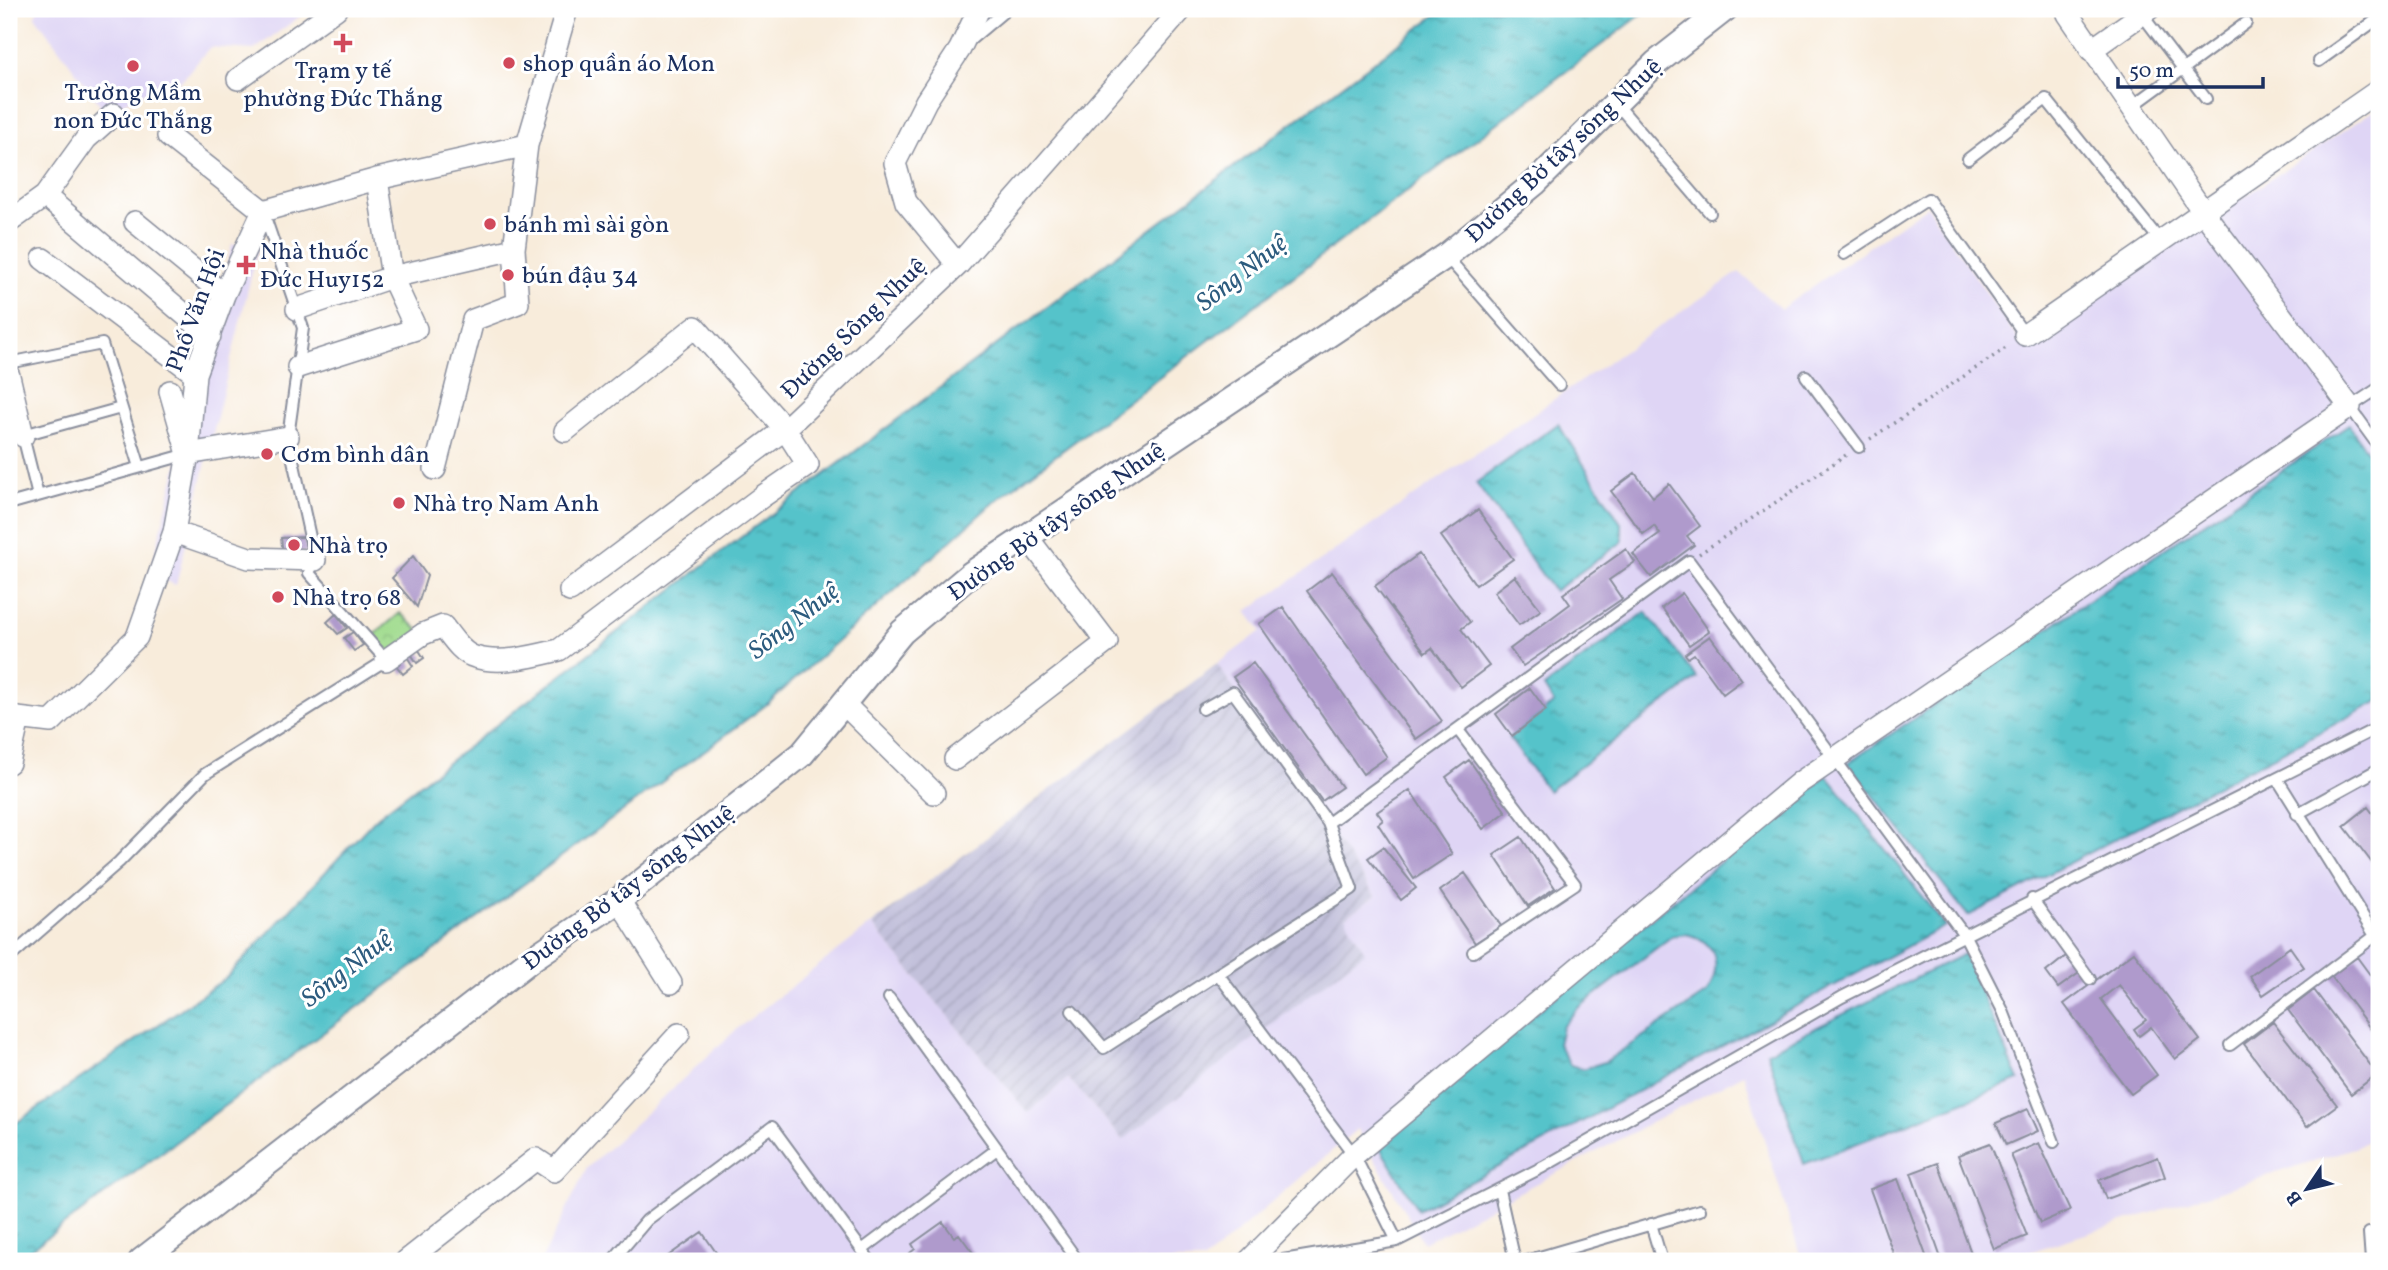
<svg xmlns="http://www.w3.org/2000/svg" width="2388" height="1270" font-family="Vollkorn,serif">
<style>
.built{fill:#dfd5f5}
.industrial{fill:url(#industrial-furrows)}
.park{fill:url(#park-crowns);stroke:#5e8676;stroke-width:2}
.water{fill:url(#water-ripples);stroke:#387994;stroke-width:2;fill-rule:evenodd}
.building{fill:#af9acc}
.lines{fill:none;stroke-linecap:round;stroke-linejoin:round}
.service-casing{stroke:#8a8e9c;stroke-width:14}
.minor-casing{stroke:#8a8e9c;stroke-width:24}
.tertiary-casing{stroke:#8a8e9c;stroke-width:28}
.path{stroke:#8a8e9c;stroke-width:3.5;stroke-dasharray:2 5;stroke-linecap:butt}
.service{stroke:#fff;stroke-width:10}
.minor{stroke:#fff;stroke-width:21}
.tertiary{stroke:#fff;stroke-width:24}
.poi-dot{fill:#d1495b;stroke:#fff;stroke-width:2.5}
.labels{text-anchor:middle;stroke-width:6;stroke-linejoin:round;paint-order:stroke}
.poi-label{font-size:24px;fill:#1b2f5e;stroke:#fff;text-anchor:start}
.street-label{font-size:24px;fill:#1b2f5e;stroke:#fff}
.water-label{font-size:26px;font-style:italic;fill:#2c5b7e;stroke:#fff}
</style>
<defs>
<pattern id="industrial-furrows" width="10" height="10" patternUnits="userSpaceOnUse" patternTransform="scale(1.75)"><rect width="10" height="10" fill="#c3c1db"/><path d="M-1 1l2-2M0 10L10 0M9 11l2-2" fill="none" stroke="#a7a6be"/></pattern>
<pattern id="park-crowns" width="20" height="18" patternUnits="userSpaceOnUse" patternTransform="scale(1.75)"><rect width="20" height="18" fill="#a1dc8f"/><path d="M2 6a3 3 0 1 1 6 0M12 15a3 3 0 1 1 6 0" fill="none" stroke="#8abd7e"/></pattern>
<pattern id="water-ripples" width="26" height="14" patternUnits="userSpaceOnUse" patternTransform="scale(1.75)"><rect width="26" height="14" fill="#55c3ca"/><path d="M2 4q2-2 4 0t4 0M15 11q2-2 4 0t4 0" fill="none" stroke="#469fa7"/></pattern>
</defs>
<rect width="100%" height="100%" fill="#fff"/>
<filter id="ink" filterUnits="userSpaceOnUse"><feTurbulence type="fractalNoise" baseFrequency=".0143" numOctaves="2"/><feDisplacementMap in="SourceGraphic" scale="14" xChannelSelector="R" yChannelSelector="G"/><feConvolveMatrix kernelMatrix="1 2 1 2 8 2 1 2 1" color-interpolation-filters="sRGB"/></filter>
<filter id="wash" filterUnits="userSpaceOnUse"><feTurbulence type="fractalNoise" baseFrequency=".00686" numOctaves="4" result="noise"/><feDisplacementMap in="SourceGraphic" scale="28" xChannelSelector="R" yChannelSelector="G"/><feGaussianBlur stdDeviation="1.57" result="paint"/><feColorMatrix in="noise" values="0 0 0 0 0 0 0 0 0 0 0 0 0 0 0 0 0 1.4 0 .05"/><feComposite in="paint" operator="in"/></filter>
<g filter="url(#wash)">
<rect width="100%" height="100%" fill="#f8ecdb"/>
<path class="built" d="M38 9H310L254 50 210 47 180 82 137 95 106 113 35 16Z
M2379 107V1135L2357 1147 2001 1261H1802L1744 1074 1423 1243 1357 1129 1204 1261H541L587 1168 737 1029 872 924 1028 1113 1068 1078 1123 1140 1345 917 1375 896 1217 664 1261 631 1247 611 1739 272 1781 309 1927 206 2022 345Z
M232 244 258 248 176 585 150 574Z"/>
<path class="industrial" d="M1217 664 1375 896 1345 917 1365 952 1123 1140 1068 1078 1028 1113 872 924Z"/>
<path class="park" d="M400 613 421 632 387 654 373 636Z"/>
<path class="water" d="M1444 9H1649L994 502 766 705 15 1261H9V1128L226 978 377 817 708 562Z
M1558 424 1622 525V542L1554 591 1476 483Z
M2349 425 2379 468V701L1968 916 1848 763Z
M1646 612 1697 678 1548 791 1509 738 1554 703 1544 687Z
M1827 775 1945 926 1418 1210 1377 1143ZM1686 934C1718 941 1722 966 1707 993L1605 1062 1583 1069 1570 1065 1558 1044 1562 1027 1577 1009 1672 936Z
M1964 954 2019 1080 1804 1164 1767 1052Z"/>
<g id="blocks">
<path class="building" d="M1635 473 1653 497 1669 484 1700 526 1687 536 1694 545 1651 577 1633 554 1660 534 1654 526 1643 534 1611 491Z
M1478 510 1513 559 1476 585 1441 536Z
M304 537 307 552 283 553 281 538Z
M1626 549 1635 562 1609 580 1622 599 1523 666 1510 649 1570 604 1563 594Z
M1419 554 1470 622 1461 629 1489 666 1461 687 1432 648 1425 653 1375 586Z
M413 556 427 576 417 607 392 578Z
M1332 572 1442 721 1416 739 1307 591Z
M1515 576 1541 610 1519 625 1494 592Z
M1682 593 1709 631 1689 645 1662 608Z
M1283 607 1387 757 1363 774 1259 624Z
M336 614 347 628 338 634 327 622Z
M353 632 363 645 354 651 344 638Z
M1710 636 1742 680 1723 694 1694 654 1688 658 1685 654Z
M415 644 424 658 417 663 408 649Z
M404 652 413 666 403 674 392 660Z
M1253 663 1342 787 1322 801 1233 677Z
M1530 688 1546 710 1512 736 1496 714Z
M1469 760 1506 812 1483 829 1446 777Z
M1410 790 1452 854 1414 879 1378 824 1383 820 1377 812Z
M2368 807 2379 822V872L2344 826Z
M1521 837 1555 888 1528 906 1494 855Z
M1383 847 1416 888 1401 900 1368 858Z
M1465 873 1501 926 1475 943 1440 891Z
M2290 947 2304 967 2263 995 2250 976Z
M2134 952 2200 1040 2175 1059 2151 1027 2139 1036 2134 1029 2146 1020 2119 985 2101 999 2157 1075 2131 1094 2064 1004Z
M2066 956 2079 973 2058 988 2046 972Z
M2357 957 2379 987V1040L2331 976Z
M2314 990 2377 1074 2351 1094 2288 1010Z
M2273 1022 2337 1105 2307 1127 2244 1044Z
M2028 1109 2038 1131 2006 1145 1996 1123Z
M1990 1143 2027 1236 1994 1249 1958 1155Z
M2039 1143 2070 1210 2040 1223 2011 1155Z
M2158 1157 2165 1177 2106 1199 2099 1180Z
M1938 1163 1971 1253 1948 1261H1942L1911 1173Z
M1898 1179 1928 1261H1896L1870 1189Z
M943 1222 954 1237 959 1234 979 1261H916L910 1253 915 1249 912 1244Z
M702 1232 722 1261H661Z"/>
</g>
</g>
<g filter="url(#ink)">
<use href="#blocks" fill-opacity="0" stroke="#8a8e9c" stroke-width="2"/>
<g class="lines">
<g class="service-casing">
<path id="service" d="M2140 12 2206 99
M969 41 1007 9
M2319 61 2379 18
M1615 102 1710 213
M2130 108 2246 23
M1968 159 2046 99 2162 243
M1844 254 1928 199 2025 335
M1446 256 1559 385
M9 363 102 344 140 467
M1806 376 1859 447
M2379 388 2350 407 2379 447
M23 436 38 496
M9 439 121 408
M9 504 188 454
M1203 709 1233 692 1328 823 1352 889 1218 974
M1458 730 1575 884 1473 952
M2278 780 2379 942
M2297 814 2379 769
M1328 823 1689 561 1965 936 2003 1011 2054 1142
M2032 899 2090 979
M9 958 119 862 205 774 386 660 309 573 315 560 288 437 303 328 264 214
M889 998 1078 1261
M1072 1011 1104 1048 1218 974 1354 1155 1397 1241
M2230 1045 2375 936
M1499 1190 1515 1261
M1651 1224 1662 1261
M2369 1233 2371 1261
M862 1250 997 1149
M612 1261 647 1220 772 1127 870 1261
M1277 1261 1397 1241 1543 1167 1842 997 2379 727
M1526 1261 1700 1210"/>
</g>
<g class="minor-casing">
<path id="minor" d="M2091 50 2149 9
M238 79 336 9
M168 136 263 211
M45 196 210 336
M9 222 45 196 86 139 114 114
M135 222 224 295
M43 259 195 374
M958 265 906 202 895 163 926 101 960 49 979 9
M297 309 392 277 514 249
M2025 335 2379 90
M298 367 416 329 392 277 377 179
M9 376 23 436
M170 391 188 454 288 437
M435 469 473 320 518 303 514 249 527 145
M174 532 249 558 315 560
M570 591 785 429 958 265 1182 9
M386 660 423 634 443 626C451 636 461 653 475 657 500 665 534 656 559 650L763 496 808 465 785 429 695 327 565 431
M844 704 934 793
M9 717 51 722 137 637 174 532 188 454 195 374 224 295 263 211 377 179 527 145 567 9
M955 759 1107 642 1028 538
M9 763 19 718
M619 900 671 983
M406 1261 536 1159 554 1171 679 1034
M1249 1261 1354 1155 1799 783 2350 407 2204 213 2068 14"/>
</g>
<g class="tertiary-casing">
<path id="tertiary" d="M141 1261 533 958 619 900 802 754 902 632 971 574 1446 256 1535 183 1656 63 1725 9"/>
</g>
<path class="path" d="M1870 439 2009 346
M1699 554 1846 455"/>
<use href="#service" class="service"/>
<use href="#minor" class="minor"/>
<use href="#tertiary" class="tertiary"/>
</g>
</g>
<g class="poi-dot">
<path d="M339.5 32.5h7v7h7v7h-7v7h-7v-7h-7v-7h7z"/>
<circle cx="509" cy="63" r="7"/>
<circle cx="133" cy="66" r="7"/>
<circle cx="490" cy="224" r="7"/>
<path d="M242.5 254.5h7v7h7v7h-7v7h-7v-7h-7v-7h7z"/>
<circle cx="508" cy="275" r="7"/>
<circle cx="267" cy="454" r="7"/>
<circle cx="399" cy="503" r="7"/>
<circle cx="294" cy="545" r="7"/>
<circle cx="278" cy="597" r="7"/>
</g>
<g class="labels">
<g class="poi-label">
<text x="523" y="71">shop quần áo Mon</text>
<text x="343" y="78" text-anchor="middle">Trạm y tế<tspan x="343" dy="28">phường Đức Thắng</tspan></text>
<text x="133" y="100" text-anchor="middle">Trường Mầm<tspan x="133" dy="28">non Đức Thắng</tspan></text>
<text x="504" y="232">bánh mì sài gòn</text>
<text x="260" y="259">Nhà thuốc<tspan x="260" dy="28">Đức Huy152</tspan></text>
<text x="522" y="283">bún đậu 34</text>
<text x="281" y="462">Cơm bình dân</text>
<text x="413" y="511">Nhà trọ Nam Anh</text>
<text x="308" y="553">Nhà trọ</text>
<text x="292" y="605">Nhà trọ 68</text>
</g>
<g class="street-label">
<text transform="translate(1563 150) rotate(-43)" y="8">Đường Bờ tây sông Nhuệ</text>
<text transform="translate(195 310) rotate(-70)" y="8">Phố Văn Hội</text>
<text transform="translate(853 328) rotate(-44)" y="8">Đường Sông Nhuệ</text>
<text transform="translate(1056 521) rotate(-35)" y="8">Đường Bờ tây sông Nhuệ</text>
<text transform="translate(628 887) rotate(-37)" y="8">Đường Bờ tây sông Nhuệ</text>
</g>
<g class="water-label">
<text transform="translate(1241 272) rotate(-38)" y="9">Sông Nhuệ</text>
<text transform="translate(793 620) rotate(-38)" y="9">Sông Nhuệ</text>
<text transform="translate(346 968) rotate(-38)" y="9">Sông Nhuệ</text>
</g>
</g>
<rect width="2388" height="1270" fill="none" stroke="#fff" stroke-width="35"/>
<g transform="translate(2307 1189) rotate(235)" stroke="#ffffff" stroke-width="5" paint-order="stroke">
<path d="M0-5L12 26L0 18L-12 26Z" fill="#1b2f5e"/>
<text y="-10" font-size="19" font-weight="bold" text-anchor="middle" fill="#1b2f5e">B</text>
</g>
<path d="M2118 77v10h145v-10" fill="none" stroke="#1b2f5e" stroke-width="3.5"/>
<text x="2129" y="77" font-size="21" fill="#1b2f5e" stroke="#ffffff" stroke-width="5" paint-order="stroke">50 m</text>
</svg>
